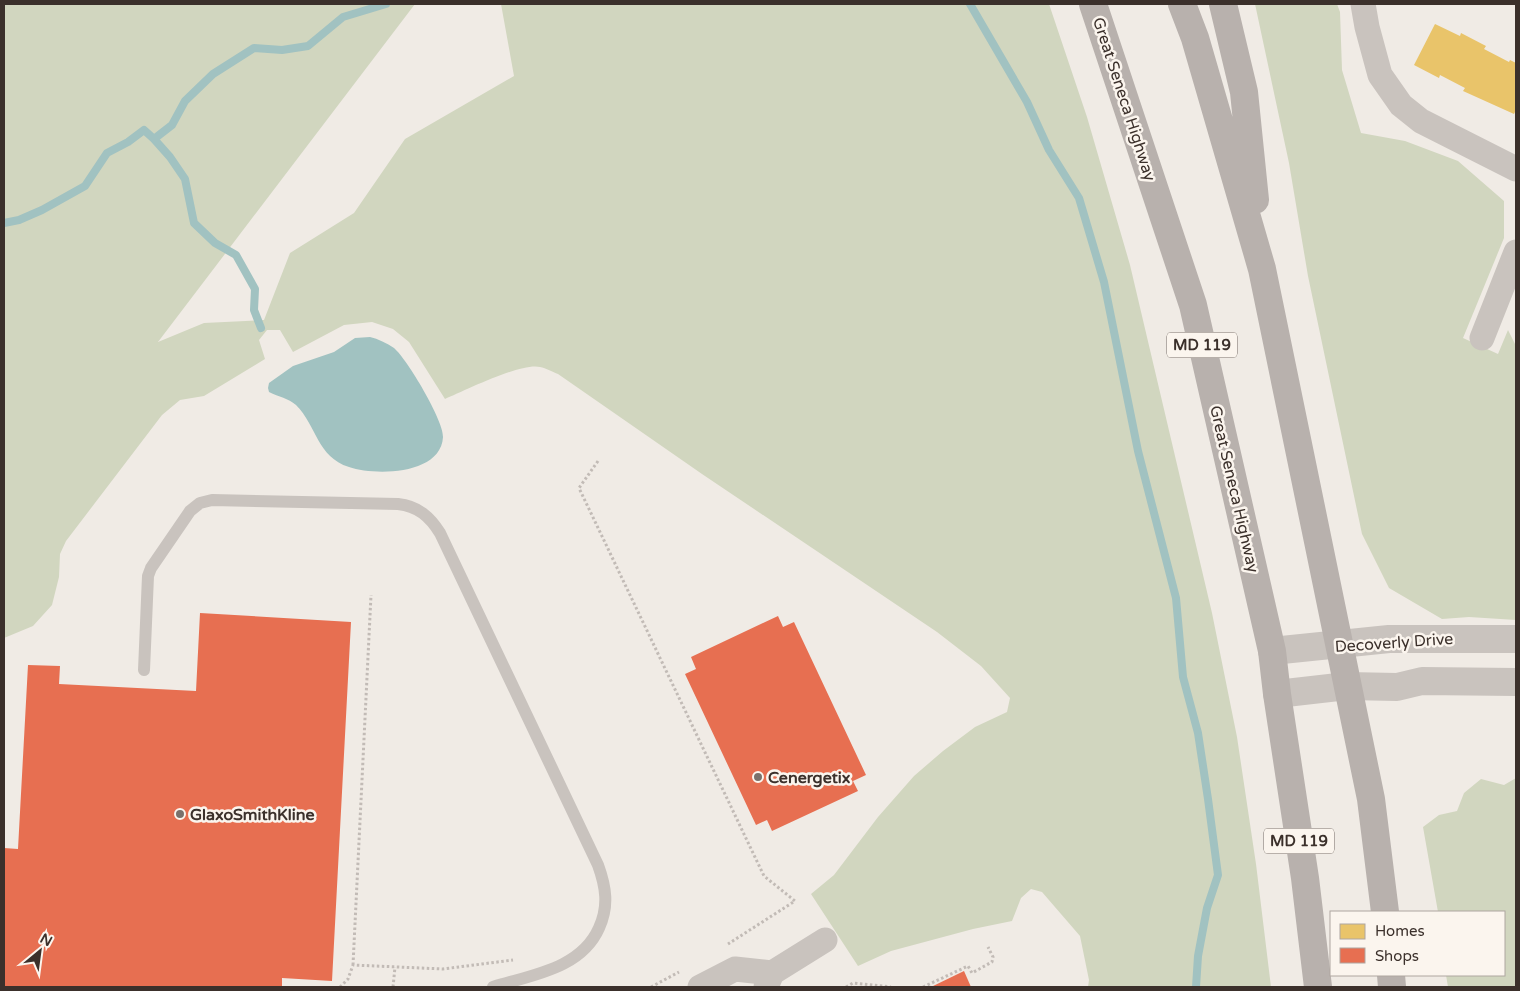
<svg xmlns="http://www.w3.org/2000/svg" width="1520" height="991" font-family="'Varela Round',sans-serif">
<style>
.green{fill:#d1d6bf}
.water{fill:#a1c2c1}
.homes{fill:#e9c46a}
.shops{fill:#e76f51}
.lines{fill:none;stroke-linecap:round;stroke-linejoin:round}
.stream{stroke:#a1c2c1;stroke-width:8}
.path{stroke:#c2bbb6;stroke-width:3;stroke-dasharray:2.5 2.5;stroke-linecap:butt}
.service{stroke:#c9c3be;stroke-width:12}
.minor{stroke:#c9c3be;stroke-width:25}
.tertiary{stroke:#c9c3be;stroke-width:28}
.primary{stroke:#b8b1ad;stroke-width:28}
.poi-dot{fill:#7a716c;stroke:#fbf5ee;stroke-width:2}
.labels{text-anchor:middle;stroke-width:5;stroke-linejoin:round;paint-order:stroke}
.shield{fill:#fbf5ee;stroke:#756b66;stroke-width:1}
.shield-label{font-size:15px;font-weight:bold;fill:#3b302b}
.street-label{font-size:16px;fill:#3b302b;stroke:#fbf5ee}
.poi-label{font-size:16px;font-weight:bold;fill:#3b302b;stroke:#fbf5ee;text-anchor:start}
</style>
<rect width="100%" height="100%" fill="#f0ebe5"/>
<path class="green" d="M4 4H415L158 342 204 323 264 320 290 253 354 213 405 139 514 76 501 4H1049L1087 117 1130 265 1212 613 1237 737 1256 864 1271 987H1088L1089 980 1080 936 1042 892 1031 889 1021 898 1012 921 973 929 891 951 858 966 811 894 834 875 878 817 914 776 943 751 975 727 1007 712 1010 698 981 666 937 632 702 474 558 374C553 372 546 368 540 367 522 362 464 391 445 399L409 342 393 329 372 322 344 325 293 352 280 330H267L259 340 265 359 204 396 180 400 162 415 66 541 60 554 59 577 52 605 33 626 4 638Z
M1255 4H1337L1340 12 1342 70 1361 133 1405 141 1458 161 1504 201V238L1463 338 1498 354 1508 330 1516 346V620L1469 617 1442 619 1389 588 1362 534 1308 276 1289 163Z
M1516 778V987H1448L1446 975H1504V912H1438L1423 827 1439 815 1457 811 1464 793 1481 779 1504 785Z"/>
<path class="water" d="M370 337C378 339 387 343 394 348 407 359 444 421 443 437 441 475 375 476 349 467 317 457 317 426 296 405 288 398 279 397 269 392L268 388 269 383 293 366 334 352 355 338Z"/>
<path class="homes" d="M1435 24 1460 36 1461 33 1486 46 1484 49 1509 62 1510 60 1516 63V110L1514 114 1463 91 1465 88 1440 75 1439 78 1414 65Z"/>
<path class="shops" d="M200 613 351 622 332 981 282 978V987H4V848L18 849 28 665 60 666 59 684 196 691Z
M778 616 783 627 794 622 866 775 853 781 858 791 772 831 767 820 756 825 685 674 696 669 691 657Z
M964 971 971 987H931Z"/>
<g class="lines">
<path class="stream" d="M970 4 1027 102 1049 150 1079 198 1104 282 1138 451 1176 598 1183 677 1198 733 1208 799 1218 875 1207 908 1198 956 1196 987
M154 139 170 157 185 179 194 223 215 243 236 255 255 289 254 310 261 328
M4 223 19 220 42 210 85 186 107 153 128 142 144 130 154 139 172 125 185 101 213 74 254 48 282 50 308 46 343 17 386 4"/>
<path class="path" d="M598 461 579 488 764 876 795 901 728 944
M353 965 371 595
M340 987 348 979 353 965 443 969 513 960
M393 987 395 967
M651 987 679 972
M846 987 853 983 891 987
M923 987 968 966 972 973 990 963 992 962 993 957 988 947"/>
<path class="service" d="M144 670 148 576 151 568 190 511 200 503 212 500 398 504C418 506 430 517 440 533L598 865C606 887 609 906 599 928 581 969 531 975 493 987"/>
<path class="minor" d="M1363 4 1367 27 1380 75 1401 105 1421 121 1516 169
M1482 338 1516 252
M700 987 735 969 772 973
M766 987 772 973 825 940"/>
<path class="tertiary" d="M1272 651 1389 639H1516
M1277 694 1347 686 1397 687 1422 681 1516 682"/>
<path class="primary" d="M1093 4 1193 305 1272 651 1277 694 1305 878 1318 987
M1182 4 1195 38 1262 269 1371 799 1385 912
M1223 4 1244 92 1255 200
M1391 975 1392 987"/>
</g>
<g class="poi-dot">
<circle cx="758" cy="777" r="5"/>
<circle cx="180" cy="814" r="5"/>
</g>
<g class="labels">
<g class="shield">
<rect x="1167" y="332.5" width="70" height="25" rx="4"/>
<rect x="1264" y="828.5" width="70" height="25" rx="4"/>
</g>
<g class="shield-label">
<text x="1202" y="350">MD 119</text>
<text x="1299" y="846">MD 119</text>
</g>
<g class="street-label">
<text transform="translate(1125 99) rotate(72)" y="6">Great Seneca Highway</text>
<text transform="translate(1235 489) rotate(77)" y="6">Great Seneca Highway</text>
<text transform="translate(1394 642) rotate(-4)" y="6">Decoverly Drive</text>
</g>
<g class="poi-label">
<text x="768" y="783">Cenergetix</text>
<text x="190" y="820">GlaxoSmithKline</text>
</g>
</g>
<rect width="1520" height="991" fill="none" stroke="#3b302b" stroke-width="10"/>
<rect x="1330" y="911" width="175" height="65" fill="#fbf5ee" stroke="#aea6a0"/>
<rect x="1340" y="924" width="25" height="15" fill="#e9c46a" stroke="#aea6a0"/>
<text x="1375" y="936" font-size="15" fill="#3b302b">Homes</text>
<rect x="1340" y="948" width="25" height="15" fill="#e76f51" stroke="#aea6a0"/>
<text x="1375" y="961" font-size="15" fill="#3b302b">Shops</text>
<g transform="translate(40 951) rotate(29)" stroke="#fbf5ee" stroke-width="4" paint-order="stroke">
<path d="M0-4L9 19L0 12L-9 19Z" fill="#3b302b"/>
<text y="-8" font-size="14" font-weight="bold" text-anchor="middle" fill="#3b302b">N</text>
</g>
</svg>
